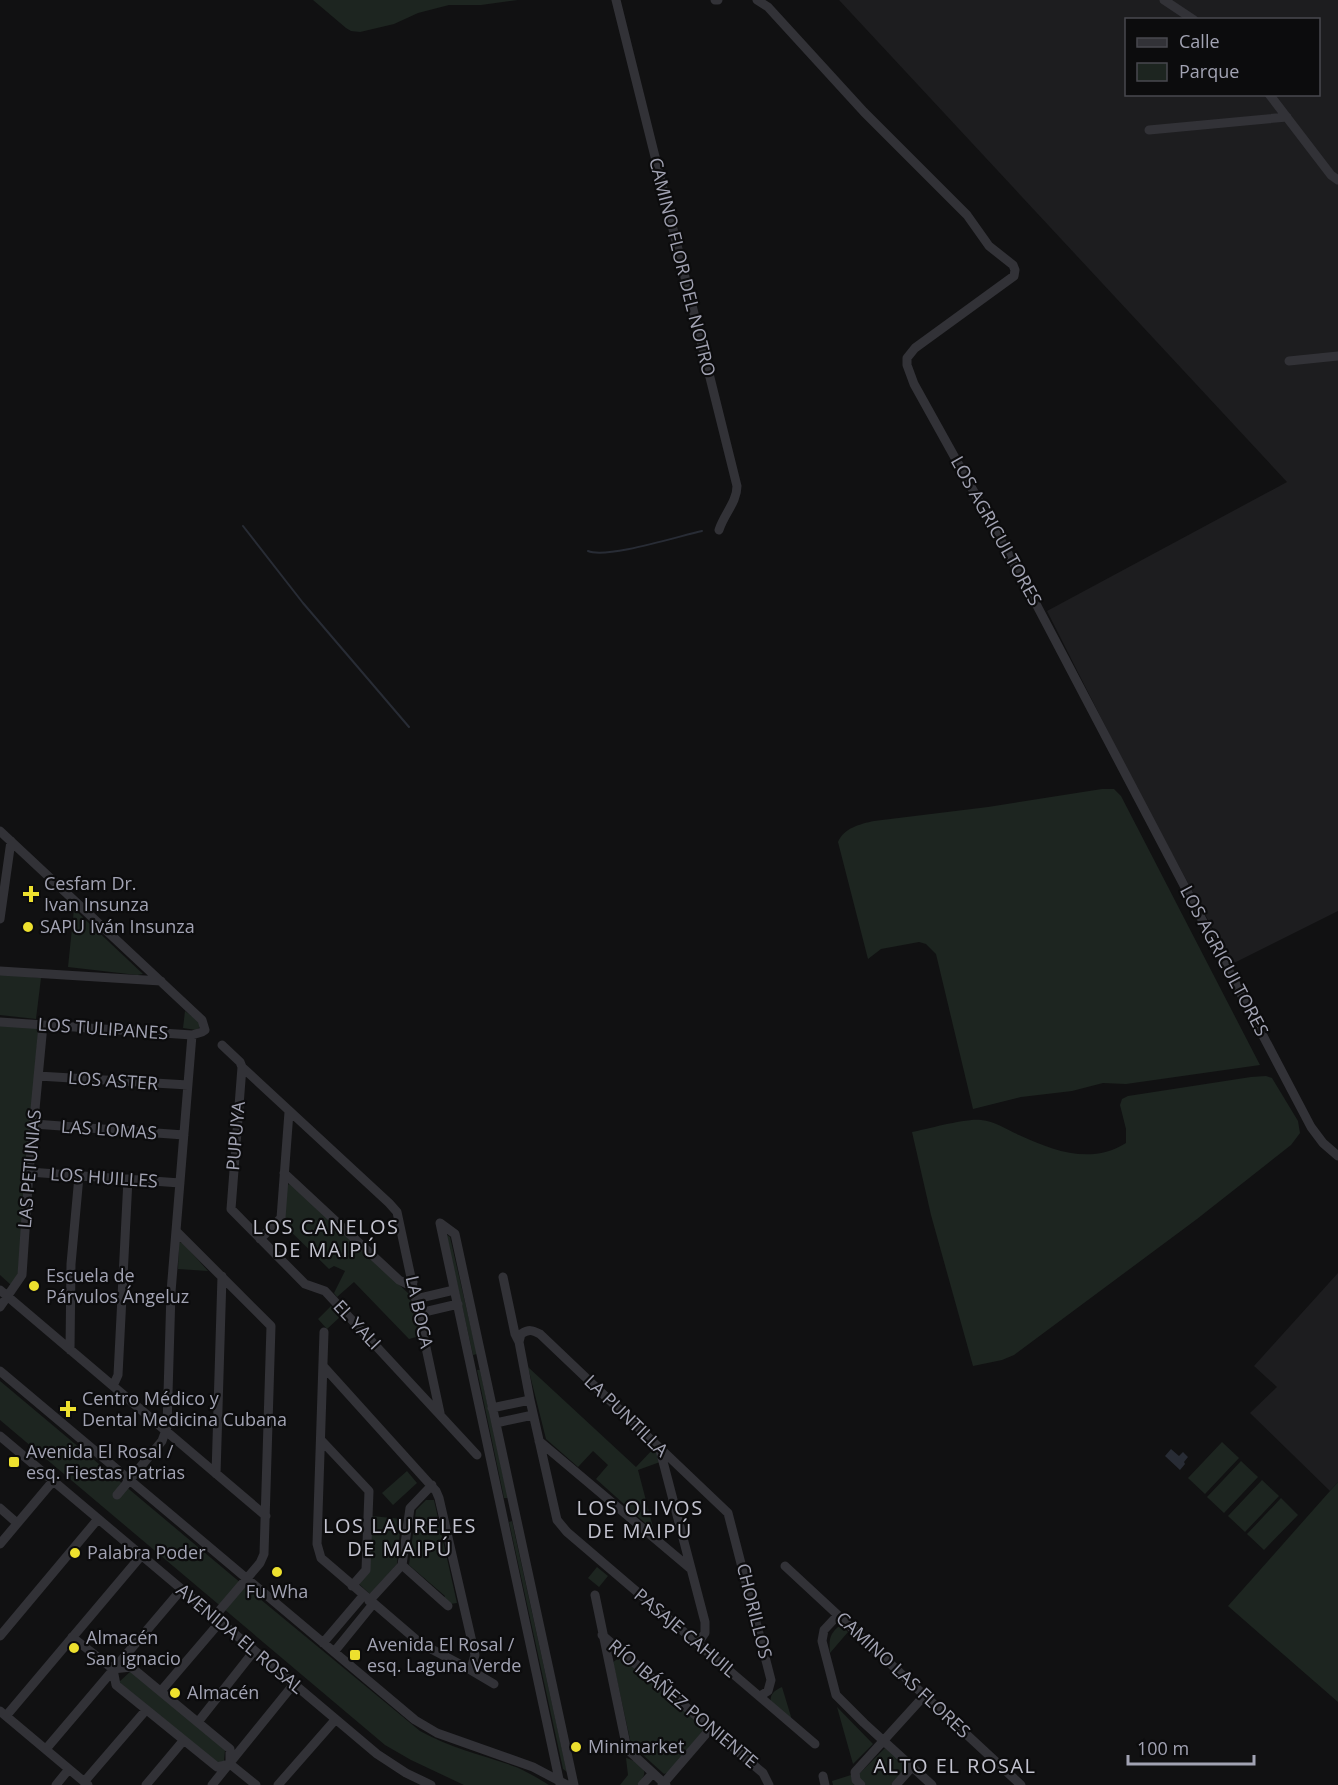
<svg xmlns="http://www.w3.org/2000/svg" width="1338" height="1785" font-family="'Open Sans',sans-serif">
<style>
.built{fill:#1d1d1f;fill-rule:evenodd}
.green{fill:#1d2520}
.water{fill:#282c35}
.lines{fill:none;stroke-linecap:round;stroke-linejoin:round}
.stream{stroke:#282c35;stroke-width:2}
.minor{stroke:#323237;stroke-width:9}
.poi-dot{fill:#ede02e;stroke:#0c0c0d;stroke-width:2}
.labels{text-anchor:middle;stroke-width:4.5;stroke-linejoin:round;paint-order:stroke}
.street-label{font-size:18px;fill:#a2a3b3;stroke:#0c0c0d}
.poi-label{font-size:18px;fill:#a2a3b3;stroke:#0c0c0d;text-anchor:start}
.neighbourhood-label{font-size:20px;letter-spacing:1.5px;fill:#c3c3cf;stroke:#0c0c0d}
</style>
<rect width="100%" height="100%" fill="#111112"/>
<path class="built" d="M839 0H1338V911L1232 964 1139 793 1047 611 1287 482ZM1126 20H1318V94H1126Z
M1338 1273V1482L1330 1491 1250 1413 1277 1387 1254 1366Z"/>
<path class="green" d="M313 0H518L481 5H449L418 13 394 24 360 32 351 31 346 28Z
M1102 789H1114L1121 796 1260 1065 1126 1084 1103 1083 1072 1091 1021 1097 973 1109 936 954 926 944 919 942 881 949 868 959 838 842C844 828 860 824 874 821L988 807Z
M74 909 143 974 137 975 68 967Z
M0 974 41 978 36 1019 0 1015Z
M185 1011 201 1023 200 1027 196 1030 183 1028Z
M0 1019 39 1022 18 1274 11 1285 0 1275Z
M1266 1076 1272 1078 1275 1083 1298 1121 1300 1133 1291 1145 1197 1219 1014 1355 1002 1360 973 1366 931 1215 912 1132C928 1129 966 1118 981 1120 995 1121 1007 1130 1019 1135 1054 1151 1091 1165 1126 1143V1129L1120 1105 1122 1099 1128 1096 1251 1077Z
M289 1184 294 1185 409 1294 420 1336 409 1339 354 1282 337 1297 334 1293 345 1271 334 1266 329 1269 281 1222 286 1187Z
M446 1234 450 1237 477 1354 473 1355Z
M179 1242 183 1243 208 1271 178 1269Z
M331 1306 340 1317 327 1329 318 1319Z
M528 1367 636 1467 654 1448 658 1453 660 1462 638 1470 654 1531 596 1479 608 1465 593 1451 578 1467 546 1439Z
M477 1370H480L508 1498H504Z
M0 1381 254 1594 420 1731C450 1748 483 1755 516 1767 528 1772 539 1779 549 1785H464L411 1760 385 1745 0 1420Z
M1222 1442 1239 1458 1205 1494 1188 1478Z
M1241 1461 1258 1477 1224 1513 1207 1497Z
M407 1471 417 1483 393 1505 382 1493Z
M1262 1480 1279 1496 1245 1532 1228 1516Z
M1338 1482V1702L1228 1606Z
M1281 1498 1298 1515 1264 1550 1247 1534Z
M426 1500H434L457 1603 450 1604 444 1598 445 1596 409 1565 416 1510Z
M372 1516 401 1519 397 1564 370 1594 359 1584Z
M512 1521 567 1772 563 1769 509 1522Z
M597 1567 608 1576 599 1587 588 1578Z
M841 1625 848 1632 830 1653C829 1640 829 1633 841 1625Z
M622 1656 706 1727 669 1772 664 1774 631 1744 613 1662Z
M131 1671 225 1750 224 1761 217 1763 119 1682Z
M782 1687 792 1720 771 1703C769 1694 775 1690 782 1687Z
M837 1707 873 1744 853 1764Z
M885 1748 905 1765 906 1769 891 1785H866L858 1779V1775Z
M626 1758C633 1760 649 1767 643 1777 642 1780 639 1782 637 1785H620L628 1775Z
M851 1775 854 1785H833L832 1781Z"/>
<path class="water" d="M1171 1449 1179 1456 1183 1452 1188 1457 1184 1462 1185 1464 1180 1470 1165 1456Z"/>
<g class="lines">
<path class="stream" d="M243 526 303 603 409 727
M588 551C607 559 679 536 702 531"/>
<path class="minor" d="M616 0 737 486C737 502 724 514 719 530
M715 0H718
M757 0 768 7 864 112 967 215 989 246 1013 265 1015 270 1014 276 915 348 907 358V365L914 384 1034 600 1311 1127 1323 1143 1338 1156
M1164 0 1194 20
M1269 94 1331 175 1338 180
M1149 130 1287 117
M1289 361 1338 356
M0 831 202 1020 205 1030 202 1032 192 1035 0 1022
M0 919 11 841
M0 971 161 981
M222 1045 240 1062 242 1067 389 1203 397 1212 440 1413
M242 1067 231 1209 305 1284 325 1291 477 1455
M38 1076 188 1085
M34 1124 184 1135
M29 1172 180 1183
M284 1173 399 1280 407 1284 413 1282
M440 1223 455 1234 574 1785
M440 1223 560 1784
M176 1231 271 1326 264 1554 260 1563 214 1617
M260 1239 281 1218 289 1112
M503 1277 515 1334 519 1342 530 1400 557 1520 567 1532 815 1744
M0 1290 266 1516
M416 1299 454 1290
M0 1307 22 1275 29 1172 43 1025
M420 1313 458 1304
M324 1332 317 1544 321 1558 420 1643 467 1668 494 1684
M519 1342 521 1334C529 1329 532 1330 540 1334L728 1513 771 1680 768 1691 760 1696
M70 1350 71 1264 79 1176
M324 1367 436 1491 439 1498 475 1655 472 1665 467 1668
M0 1371 415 1720 437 1733 533 1767 567 1785
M113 1386 118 1375 128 1179
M492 1408 530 1400
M496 1423 533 1415
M0 1436 377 1754 406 1773 431 1785
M321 1440 369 1491 366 1570 352 1586
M539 1441 691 1569
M660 1450 705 1622V1633L698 1643
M216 1474 222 1276
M117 1495 162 1441 167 1427 171 1292 192 1035
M0 1508 17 1523
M0 1544 53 1481
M402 1565 448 1606
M785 1566 1021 1785
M595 1595 627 1749 666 1785
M369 1601 402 1565 410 1508 432 1485
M838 1615 824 1630 822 1641 836 1695 864 1723 932 1785
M602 1635 763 1773 769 1785
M0 1636 98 1519
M72 1637 113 1669 116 1685 217 1767 230 1764 256 1785
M323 1643 363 1596
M334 1652 373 1604
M113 1669 131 1667 230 1749V1764
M161 1691 220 1622
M0 1711 88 1785
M6 1716 141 1556
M198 1722 254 1651
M46 1749 181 1590
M823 1776 825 1785
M84 1782 146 1710
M56 1785 69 1769
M146 1785 183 1741
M212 1785 293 1685
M278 1785 335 1720
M642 1785 653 1773
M662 1785 711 1728
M861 1785 856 1780 855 1772 924 1696
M896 1785 912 1767"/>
</g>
<g class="poi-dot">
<path d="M28 885h6v6h6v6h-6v6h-6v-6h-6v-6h6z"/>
<circle cx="28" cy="927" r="6"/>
<circle cx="34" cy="1286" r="6"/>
<path d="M65 1400h6v6h6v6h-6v6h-6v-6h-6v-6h6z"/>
<rect x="8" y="1456" width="12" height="12" rx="3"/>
<circle cx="75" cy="1553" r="6"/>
<circle cx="277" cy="1572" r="6"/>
<circle cx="74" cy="1648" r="6"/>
<rect x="349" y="1649" width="12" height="12" rx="3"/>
<circle cx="175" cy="1693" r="6"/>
<circle cx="576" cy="1747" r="6"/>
</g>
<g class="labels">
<g class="street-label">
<text transform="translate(682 267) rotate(76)" y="6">CAMINO FLOR DEL NOTRO</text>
<text transform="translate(996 531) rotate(61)" y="6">LOS AGRICULTORES</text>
<text transform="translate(1224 961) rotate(62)" y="6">LOS AGRICULTORES</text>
<text transform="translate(103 1029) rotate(4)" y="6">LOS TULIPANES</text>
<text transform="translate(113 1081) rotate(4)" y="6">LOS ASTER</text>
<text transform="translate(109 1130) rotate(4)" y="6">LAS LOMAS</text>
<text transform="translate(236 1136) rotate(-85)" y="6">PUPUYA</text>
<text transform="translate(30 1169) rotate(-85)" y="6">LAS PETUNIAS</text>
<text transform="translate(104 1178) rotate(4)" y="6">LOS HUILLES</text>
<text transform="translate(419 1312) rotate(78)" y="6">LA BOCA</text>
<text transform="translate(357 1325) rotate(47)" y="6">EL YALI</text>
<text transform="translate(626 1416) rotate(44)" y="6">LA PUNTILLA</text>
<text transform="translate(754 1611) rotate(76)" y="6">CHORILLOS</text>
<text transform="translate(685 1633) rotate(40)" y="6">PASAJE CAHUIL</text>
<text transform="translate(240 1639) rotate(40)" y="6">AVENIDA EL ROSAL</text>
<text transform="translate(903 1675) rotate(43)" y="6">CAMINO LAS FLORES</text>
<text transform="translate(683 1704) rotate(40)" y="6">RÍO IBÁÑEZ PONIENTE</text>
</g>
<g class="poi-label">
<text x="44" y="890">Cesfam Dr.<tspan x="44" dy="21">Ivan Insunza</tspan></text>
<text x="40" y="933">SAPU Iván Insunza</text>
<text x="46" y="1282">Escuela de<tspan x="46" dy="21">Párvulos Ángeluz</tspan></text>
<text x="82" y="1405">Centro Médico y<tspan x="82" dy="21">Dental Medicina Cubana</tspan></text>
<text x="26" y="1458">Avenida El Rosal /<tspan x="26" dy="21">esq. Fiestas Patrias</tspan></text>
<text x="87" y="1559">Palabra Poder</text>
<text x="277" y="1598" text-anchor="middle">Fu Wha</text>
<text x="86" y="1644">Almacén<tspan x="86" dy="21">San ignacio</tspan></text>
<text x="367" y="1651">Avenida El Rosal /<tspan x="367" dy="21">esq. Laguna Verde</tspan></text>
<text x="187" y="1699">Almacén</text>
<text x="588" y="1753">Minimarket</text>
</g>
<g class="neighbourhood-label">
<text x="326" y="1234">LOS CANELOS<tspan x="326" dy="23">DE MAIPÚ</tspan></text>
<text x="640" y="1515">LOS OLIVOS<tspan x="640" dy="23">DE MAIPÚ</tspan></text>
<text x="400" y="1533">LOS LAURELES<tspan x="400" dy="23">DE MAIPÚ</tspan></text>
<text x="955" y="1773">ALTO EL ROSAL</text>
</g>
</g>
<rect x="1125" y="18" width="195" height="78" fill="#0c0c0d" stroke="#48484f" stroke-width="1.5"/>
<rect x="1137" y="38" width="30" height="9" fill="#323237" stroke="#48484f" stroke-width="1.5"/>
<text x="1179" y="48" font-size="18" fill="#a2a3b3">Calle</text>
<rect x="1137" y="63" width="30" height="18" fill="#1d2520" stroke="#48484f" stroke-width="1.5"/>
<text x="1179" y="78" font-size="18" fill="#a2a3b3">Parque</text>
<path d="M1128 1755v9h126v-9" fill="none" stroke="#a2a3b3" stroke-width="3"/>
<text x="1137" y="1755" font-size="18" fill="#a2a3b3" stroke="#0c0c0d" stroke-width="4.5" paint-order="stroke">100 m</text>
</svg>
